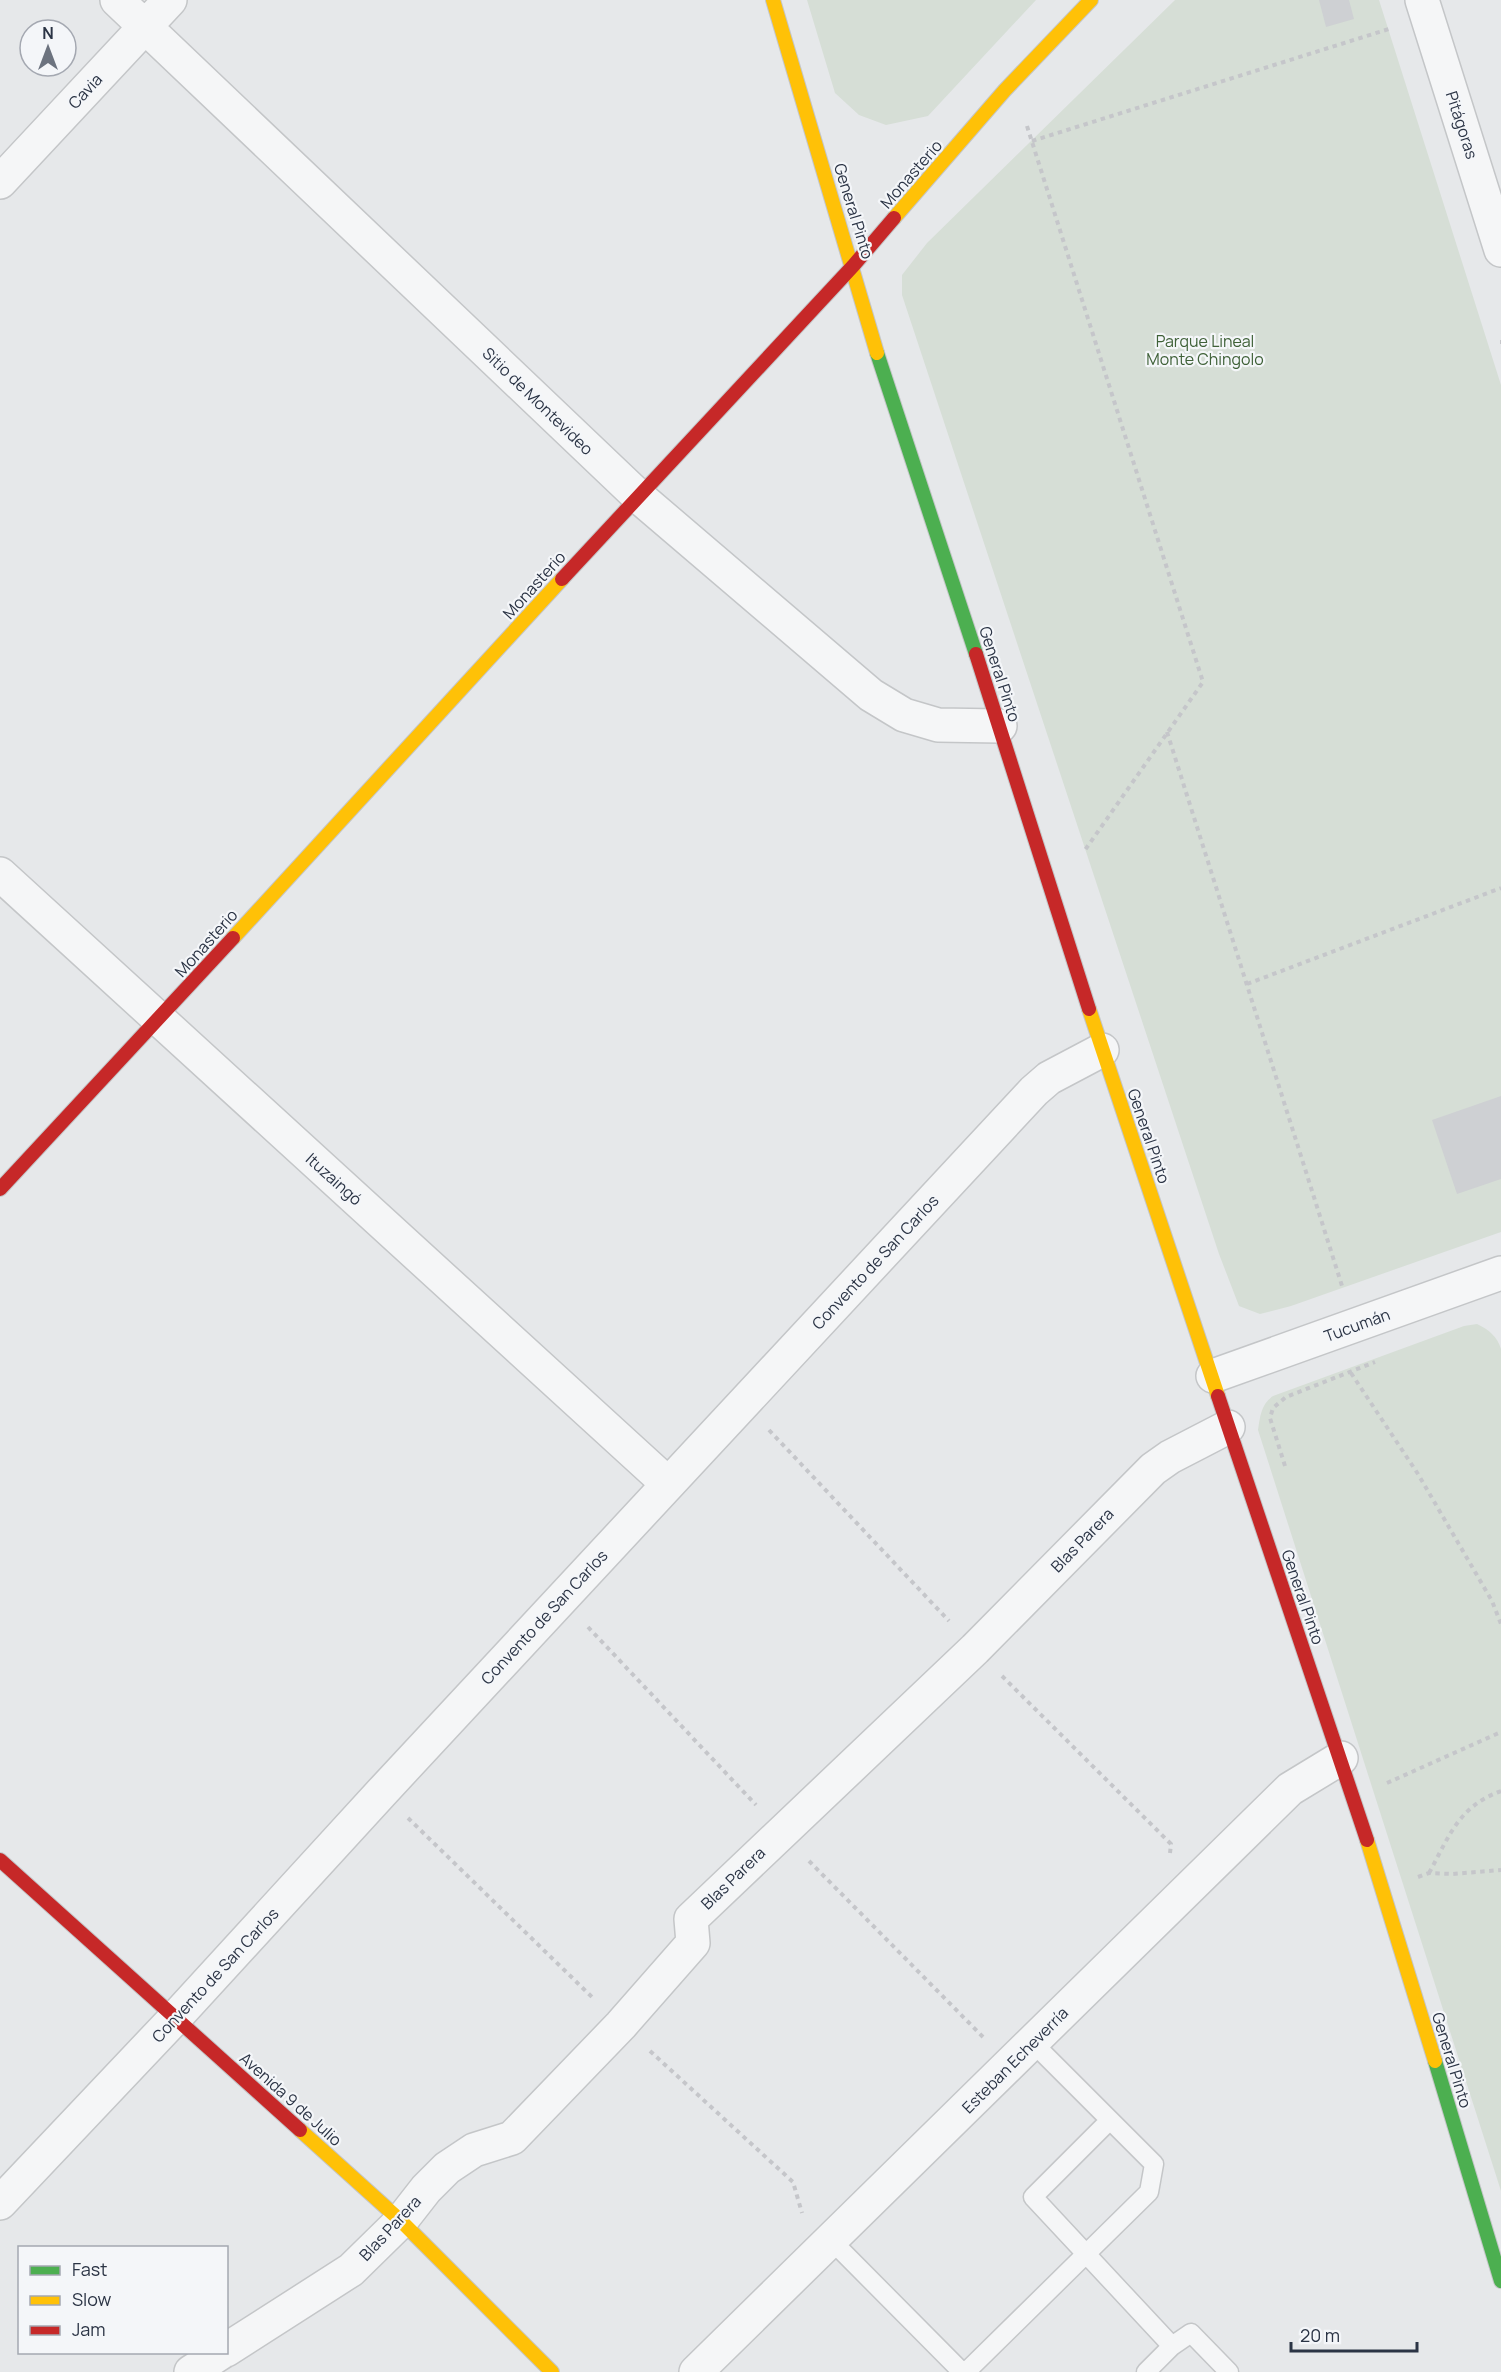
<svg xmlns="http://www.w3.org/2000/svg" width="1501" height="2372" font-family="Manrope,sans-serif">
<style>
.green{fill:#d6ded6}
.building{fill:#ced0d3}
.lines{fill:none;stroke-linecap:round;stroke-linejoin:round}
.lane-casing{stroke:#c4c6c8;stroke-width:21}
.street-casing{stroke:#c4c6c8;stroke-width:36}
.fast-casing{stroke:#c4c6c8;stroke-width:16}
.slow-casing{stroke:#c4c6c8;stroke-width:16}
.jam-casing{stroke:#c4c6c8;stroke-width:16}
.path{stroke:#c5c6ca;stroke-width:4;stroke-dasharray:4.5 4.5;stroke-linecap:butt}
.lane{stroke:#f5f6f7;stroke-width:18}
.street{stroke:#f5f6f7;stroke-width:33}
.fast{stroke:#4caf50;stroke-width:14}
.slow{stroke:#ffc107;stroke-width:14}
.jam{stroke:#c62828;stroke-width:14}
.labels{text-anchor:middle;stroke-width:4.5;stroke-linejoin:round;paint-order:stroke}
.street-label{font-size:16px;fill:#2b3445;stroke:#f4f6f9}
.park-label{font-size:16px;fill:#3f6138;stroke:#f4f6f9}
</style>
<rect width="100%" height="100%" fill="#e6e8ea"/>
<path class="green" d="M807 0H1036L928 116 886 125 859 115 835 93Z
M1175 0H1379L1501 385V1232L1291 1306 1260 1314 1239 1306 1219 1254 902 295V275L927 243Z
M1477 1324C1489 1330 1497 1336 1501 1349V2191L1258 1430C1260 1417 1261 1404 1273 1396L1464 1326Z"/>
<path class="building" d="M1319 0H1349L1354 19 1326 27Z
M1501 1096V1179L1457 1194 1432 1120Z"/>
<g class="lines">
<g class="lane-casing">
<path id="lane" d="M1110 2120 1033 2197 1172 2346 1191 2333 1229 2372
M830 2239 962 2372
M966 2372 1149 2192 1154 2164 1032 2042
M1146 2372 1172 2346"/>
</g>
<g class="street-casing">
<path id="street" d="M117 0 638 496 871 695 904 715 938 725 1000 726
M1422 0 1501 250
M0 182 170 0
M0 874 668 1484
M1213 1376 1501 1273
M0 2203 176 2017 382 1792 1034 1091 1049 1078 1102 1050
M226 2350 351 2270 401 2221 426 2189 447 2168 474 2150 512 2138 621 2025 693 1943 691 1919 975 1649 1153 1469 1170 1457 1228 1427
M191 2372 222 2352
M696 2372 1290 1789 1341 1758"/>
</g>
<g class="fast-casing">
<path id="fast" d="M877 353 976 654
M1435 2061 1501 2281"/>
</g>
<g class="slow-casing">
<path id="slow" d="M773 0 877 353
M894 218 1005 90 1091 0
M233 938 562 579
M1089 1009 1218 1396
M1367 1840 1435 2061
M300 2130 401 2221 552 2372"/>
</g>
<g class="jam-casing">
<path id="jam" d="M562 579 853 266 894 218
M976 654 1089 1009
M0 1189 233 938
M1218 1396 1367 1840
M0 1860 300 2130"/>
</g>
<path class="path" d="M1027 126 1203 682 1085 850
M1032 141 1392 28
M1500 342H1501
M1167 732 1343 1289
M1247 984 1501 888
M1351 1373 1418 1474 1492 1601 1501 1624
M769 1430 949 1621
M1285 1466 1270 1418 1273 1408 1286 1397 1375 1362
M588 1627 756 1805
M1002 1676 1171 1844 1170 1853
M1387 1783 1501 1732
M408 1818 594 1999
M809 1861 983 2037
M1429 1873C1450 1835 1458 1807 1501 1791
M1418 1877 1429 1873 1452 1874 1501 1870
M650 2051 793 2182 802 2213"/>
<use href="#lane" class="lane"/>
<use href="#street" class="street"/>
<use href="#fast" class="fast"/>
<use href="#slow" class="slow"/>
<use href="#jam" class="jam"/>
</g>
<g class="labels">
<g class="street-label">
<text transform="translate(85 91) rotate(-47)" y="6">Cavia</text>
<text transform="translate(1462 125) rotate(72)" y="6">Pitágoras</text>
<text transform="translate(911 174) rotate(-49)" y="6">Monasterio</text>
<text transform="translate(854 211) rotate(73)" y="6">General Pinto</text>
<text transform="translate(538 401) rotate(44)" y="6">Sitio de Montevideo</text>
<text transform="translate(534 585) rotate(-48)" y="6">Monasterio</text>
<text transform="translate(1000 674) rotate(72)" y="6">General Pinto</text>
<text transform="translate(206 943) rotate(-48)" y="6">Monasterio</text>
<text transform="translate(1149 1136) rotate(71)" y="6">General Pinto</text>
<text transform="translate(334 1179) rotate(42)" y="6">Ituzaingó</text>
<text transform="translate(875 1262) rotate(-47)" y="6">Convento de San Carlos</text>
<text transform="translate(1357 1325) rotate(-20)" y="6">Tucumán</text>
<text transform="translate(1082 1540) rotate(-46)" y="6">Blas Parera</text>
<text transform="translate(1303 1597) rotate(71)" y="6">General Pinto</text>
<text transform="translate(544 1617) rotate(-47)" y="6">Convento de San Carlos</text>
<text transform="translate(733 1878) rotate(-44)" y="6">Blas Parera</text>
<text transform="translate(215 1975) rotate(-47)" y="6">Convento de San Carlos</text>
<text transform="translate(1015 2060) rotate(-45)" y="6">Esteban Echeverría</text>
<text transform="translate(1452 2060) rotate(73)" y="6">General Pinto</text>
<text transform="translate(291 2099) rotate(42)" y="6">Avenida 9 de Julio</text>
<text transform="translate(390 2228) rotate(-47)" y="6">Blas Parera</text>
</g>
<g class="park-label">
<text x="1205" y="347">Parque Lineal<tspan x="1205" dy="18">Monte Chingolo</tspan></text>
</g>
</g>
<rect x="18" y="2246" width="210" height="108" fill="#f4f6f9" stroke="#a4a8b1" stroke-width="1.5"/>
<rect x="30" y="2266" width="30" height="9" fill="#4caf50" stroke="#a4a8b1" stroke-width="1.5"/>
<text x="72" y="2276" font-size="18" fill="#2b3445">Fast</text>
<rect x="30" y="2296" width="30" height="9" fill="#ffc107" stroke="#a4a8b1" stroke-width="1.5"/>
<text x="72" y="2306" font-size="18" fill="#2b3445">Slow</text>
<rect x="30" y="2326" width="30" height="9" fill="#c62828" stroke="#a4a8b1" stroke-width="1.5"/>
<text x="72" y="2336" font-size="18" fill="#2b3445">Jam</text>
<g transform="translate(48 48)"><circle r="28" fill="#f4f6f9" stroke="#a4a8b1" stroke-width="1.5"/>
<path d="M0-4.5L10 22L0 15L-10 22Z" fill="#6c737f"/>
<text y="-9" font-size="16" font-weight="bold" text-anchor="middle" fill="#2b3445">N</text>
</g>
<path d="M1291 2342v9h126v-9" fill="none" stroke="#2b3445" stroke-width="3"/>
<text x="1300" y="2342" font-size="18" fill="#2b3445" stroke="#f4f6f9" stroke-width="4.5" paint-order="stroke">20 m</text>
</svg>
